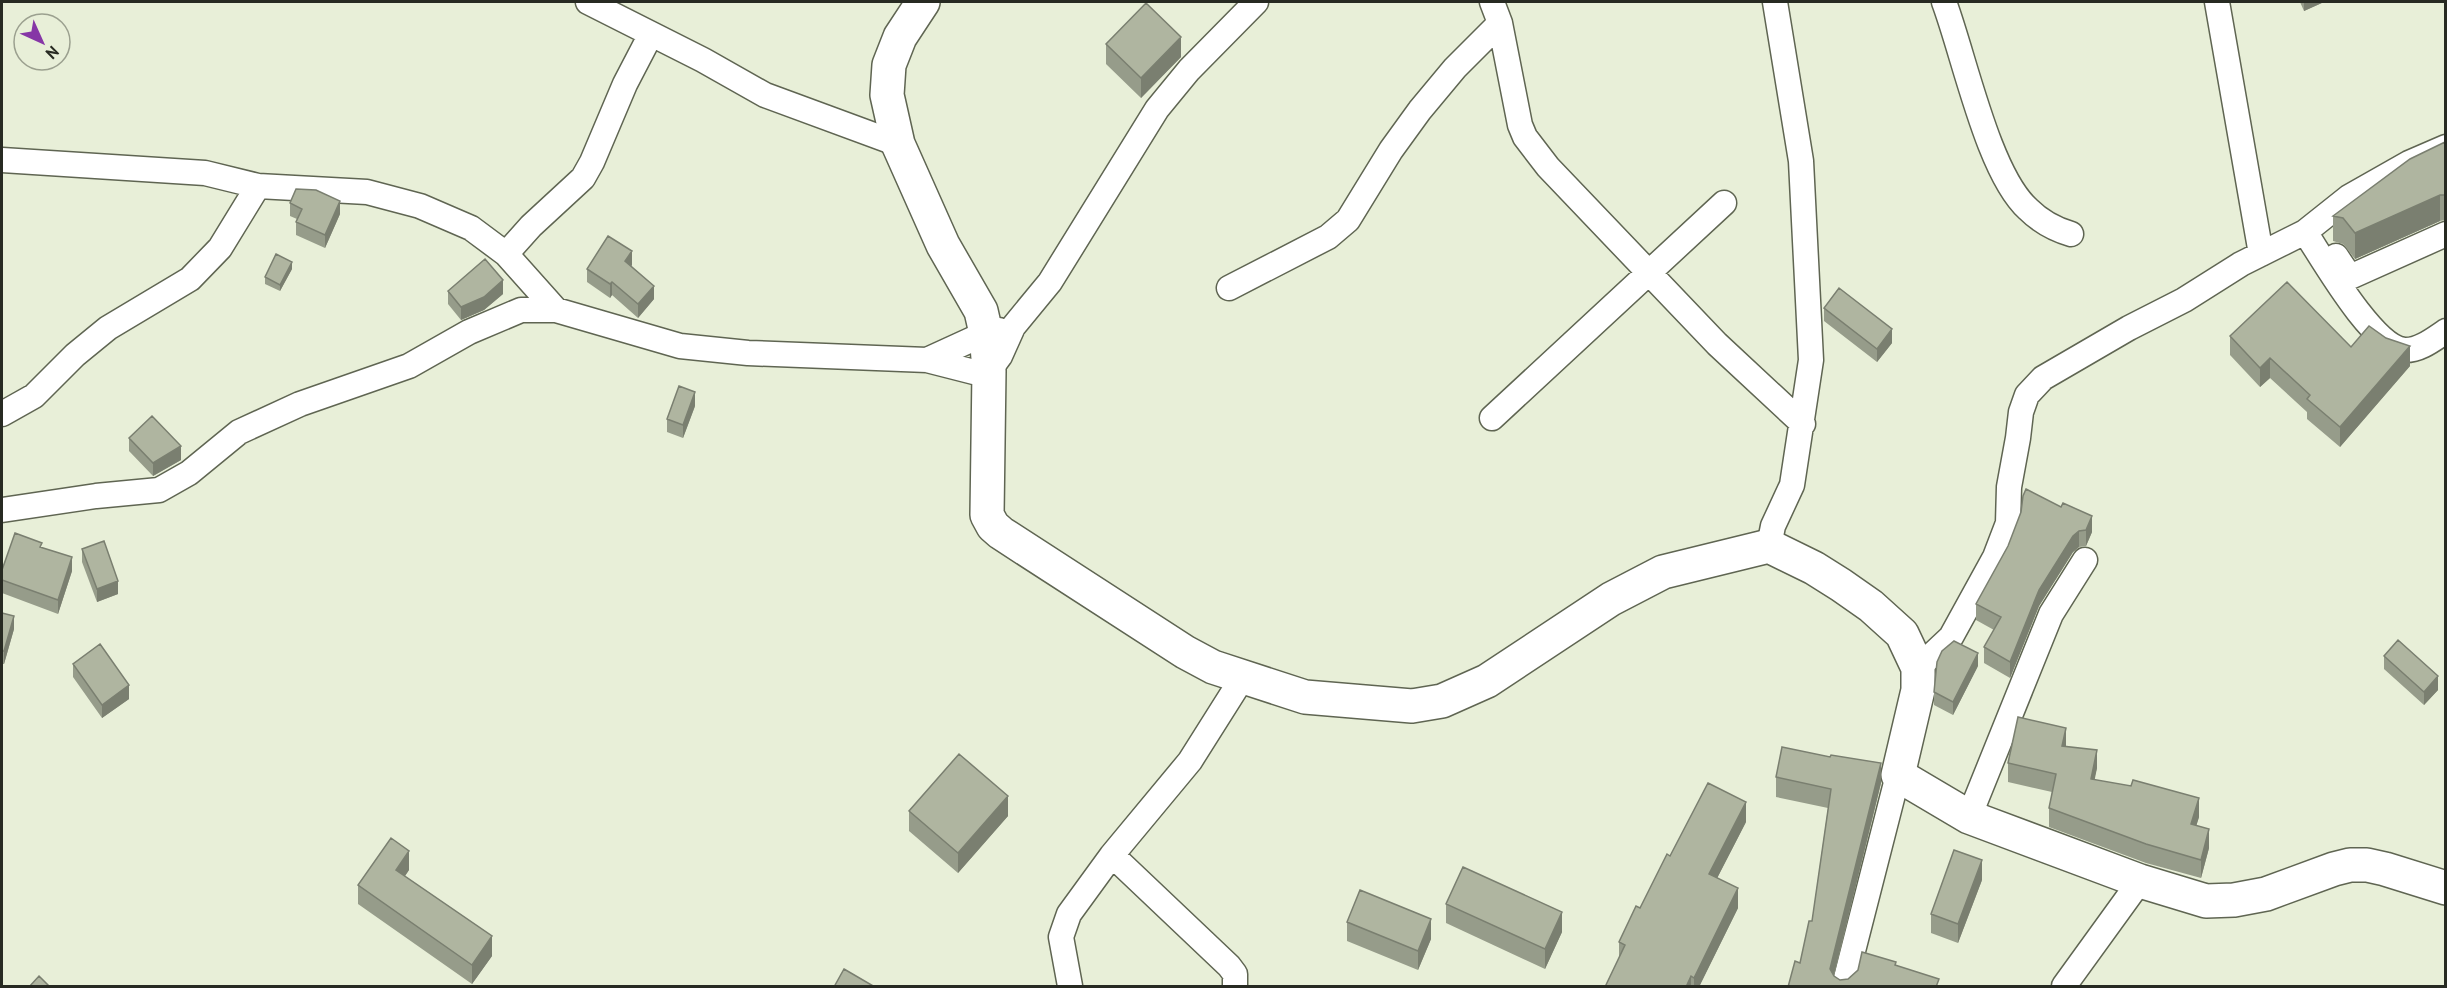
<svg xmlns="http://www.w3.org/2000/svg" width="2447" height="988" font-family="'PT Sans',sans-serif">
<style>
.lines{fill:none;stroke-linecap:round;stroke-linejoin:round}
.street-casing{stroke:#5f6552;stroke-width:27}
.secondary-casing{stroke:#5f6552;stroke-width:36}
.street{stroke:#fff;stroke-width:24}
.secondary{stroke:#fff;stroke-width:33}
.wall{fill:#969c8a}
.shaded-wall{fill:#7a7f70}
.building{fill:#afb5a0;stroke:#7a7f70;stroke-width:1.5}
</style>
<rect width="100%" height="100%" fill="#e8efd8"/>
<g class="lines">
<g class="street-casing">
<path id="street" d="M588 2 703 60 765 95 898 144
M1492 2 1500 23 1520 125 1525 137 1548 167 1717 344 1803 424
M1944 2C1964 55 1988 173 2028 209 2041 222 2054 229 2071 234
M2217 2 2261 254
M2 160 205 173 258 186 367 192 420 206 471 228 506 254 556 310
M2305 232C2323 259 2372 346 2404 350 2419 351 2434 339 2446 331
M506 254 531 226 583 178 592 162 625 84 651 34
M2336 256 2350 277 2446 234
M1229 288 1328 237 1348 220 1391 150 1420 110 1455 68 1500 23
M927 360 986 333 999 330
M2 414 34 396 75 355 108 328 190 279 220 248 258 186
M1492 418 1724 203
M2 510 96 496 159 490 189 473 239 432 300 404 409 366 469 332 521 310H556L680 346 748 353 927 360 974 372 989 371 1000 356 1013 327 1050 282 1157 109 1189 70 1256 2
M1769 546 1773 526 1792 485 1811 360 1801 161 1775 2
M1918 668 1951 637 1995 557 2008 523 2009 487 2018 438 2021 412 2027 395 2043 378 2129 328 2184 300 2241 264 2305 232 2349 197 2409 163 2446 147
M1969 817 2051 614 2085 560
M1112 855 1229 966 1235 974V986
M1070 986 1061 937 1069 914 1112 855 1190 761 1243 677
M1844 986 1898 775
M2064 986 2140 881"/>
</g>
<g class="secondary-casing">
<path id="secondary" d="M923 2 900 37 889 65 887 95 898 144 943 245 981 311 986 333 989 371 987 515 993 526 1001 533 1185 652 1213 667 1305 697 1412 706 1442 701 1487 681 1611 599 1663 572 1769 546 1814 568 1841 585 1871 606 1902 634 1918 668V690L1898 775 1969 817 2140 881 2206 901 2234 900 2266 894 2334 869 2350 865H2367L2385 869 2446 888"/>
</g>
<use href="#street" class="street"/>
<use href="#secondary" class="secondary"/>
</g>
<path class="wall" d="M2300 2H2324L2304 11Z
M1106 44 1181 57 1141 98 1106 64Z
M2445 142V220L2440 221 2355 259 2343 244 2333 241V216Z
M290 203 340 214 325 248 296 235V222L297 219 290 216Z
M632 265 631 266 654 299 638 318 612 295 610 298 587 282V269Z
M292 269 280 291 265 284V277Z
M448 291 503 294 484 310 461 320 448 304Z
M1824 308 1892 343 1877 362 1824 321Z
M2230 336 2351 347 2410 366 2340 447 2307 419V412L2270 378 2260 387 2230 355Z
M695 406 683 438 667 432V419Z
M129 438 181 460 153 476 129 451Z
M2061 507 2092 532 2086 546 2079 547 2073 552 2039 606 2010 678 1984 663V647L1994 630 1976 620V604Z
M82 549 118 594 97 602 82 562Z
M2 570 72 571 58 614 2 593Z
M2 613 14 629 4 664H2Z
M2384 656 2438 690 2424 705 2384 669Z
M73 664 129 699 102 718 73 677Z
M1978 666 1953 715 1934 705V692Z
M2066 746 2097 768 2094 779 2199 817 2196 826 2209 848 2201 878 2146 863 2049 827V808L2052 792 2008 782V763Z
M1776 777 1881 783 1834 976 1840 980 1848 979 1896 966 1939 987H1788L1800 963 1812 921 1828 808 1776 797Z
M909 811 1008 816 958 873 909 831Z
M1746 822 1717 878 1738 908 1699 987H1605L1619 958V942L1640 908 1670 856Z
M409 870 405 876 492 956 472 984 358 904V885Z
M1982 880 1958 943 1931 933V914Z
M1446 904 1562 932 1545 969 1446 923Z
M1347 922 1431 939 1418 970 1347 941Z"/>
<path class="shaded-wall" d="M2304 2H2324L2304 11Z
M1181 37V57L1141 98V78Z
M2440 195V221L2355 259V233Z
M340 201V214L325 248V235Z
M632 251V265L625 275V261Z
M292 262V269L280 291V285Z
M503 280V294L484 310 461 320V307Z
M612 282V295L610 298V284Z
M654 286V299L638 318V304Z
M1892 329V343L1877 362V349Z
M2410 346V366L2340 447V427Z
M2270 358V378L2260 387V368Z
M695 392V406L683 438V425Z
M181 446V460L153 476V463Z
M2092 516V532L2086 546V530Z
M2079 531V547L2073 552 2039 606 2010 678V662L2039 590 2073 536Z
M72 557V571L58 614V600Z
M118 581V594L97 602V589Z
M14 616V629L4 664V651Z
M1978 653V666L1953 715V702Z
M2438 676V690L2424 705V692Z
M129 685V699L102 718V705Z
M2066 728V747L2062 746Z
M2097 750V768L2091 798V779Z
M1881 763V783L1831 987 1830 969Z
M1008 796V816L958 873V853Z
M2199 798V817L2191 843V824Z
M1746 802V822L1709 894V874Z
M2209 829V848L2201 878V860Z
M409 851V870L396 889V870Z
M1982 860V880L1958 943V924Z
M1738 888V908L1699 987H1694V978Z
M1562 912V932L1545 969V949Z
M1431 919V939L1418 970V951Z
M492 936V956L472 984V965Z
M1691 976V987H1686Z"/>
<path class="building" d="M1146 3 1181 37 1141 78 1106 44Z
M2445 142V195H2440L2355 233 2343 218 2333 216 2410 159Z
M296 189 316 190 340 201 325 235 296 222 302 209 290 203Z
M608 236 632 251 625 261 654 286 638 304 612 282 610 284 587 269Z
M276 254 292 262 280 285 265 277Z
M485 259 503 280 484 297 461 307 448 291Z
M2287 282 2351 347 2369 326 2386 338 2410 346 2340 427 2307 399 2310 395 2270 358 2260 368 2230 336Z
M1839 288 1892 329 1877 349 1824 308Z
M679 386 695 392 683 425 667 419Z
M152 416 181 446 153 463 129 438Z
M2026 489 2061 507 2063 503 2092 516 2086 530 2079 531 2073 536 2039 590 2010 662 1984 647 2001 617 1976 604 2008 546 2021 512 2023 496Z
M15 533 42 543 40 547 72 557 58 600 2 580V570Z
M104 541 118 581 97 589 82 549Z
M2 613 14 616 4 651H2Z
M2398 640 2438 676 2424 692 2384 656Z
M1954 641 1978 653 1953 702 1934 692 1937 662 1942 651Z
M100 644 129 685 102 705 73 664Z
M2018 717 2066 728 2062 746 2097 750 2091 779 2131 786 2133 780 2199 798 2191 824 2209 829 2201 860 2146 844 2049 808 2056 774 2008 763Z
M1782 747 1830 757 1831 755 1881 763 1830 969 1834 976 1840 980 1848 979 1858 970 1862 952 1896 962 1895 965 1939 979 1936 987H1788L1795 961 1800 963 1809 921H1812L1831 789 1776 777Z
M959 754 1008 796 958 853 909 811Z
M1708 783 1746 802 1709 874 1738 888 1694 978 1691 976 1686 987H1605L1625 945 1619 942 1636 906 1640 908 1667 854 1670 856Z
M391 838 409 851 396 870 492 936 472 965 358 885Z
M1954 850 1982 860 1958 924 1931 914Z
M1463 867 1562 912 1545 949 1446 904Z
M1360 890 1431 919 1418 951 1347 922Z
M844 969 875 987H834Z
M39 976 50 987H29Z"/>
<rect width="2447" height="988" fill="none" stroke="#272a22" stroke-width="6"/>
<g transform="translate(42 42) rotate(135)"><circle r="28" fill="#e8efd8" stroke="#9ba08f" stroke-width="1.5"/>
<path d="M0-4.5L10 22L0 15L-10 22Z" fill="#8636a6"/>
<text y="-9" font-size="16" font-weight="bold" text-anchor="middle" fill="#272a22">N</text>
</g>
</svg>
